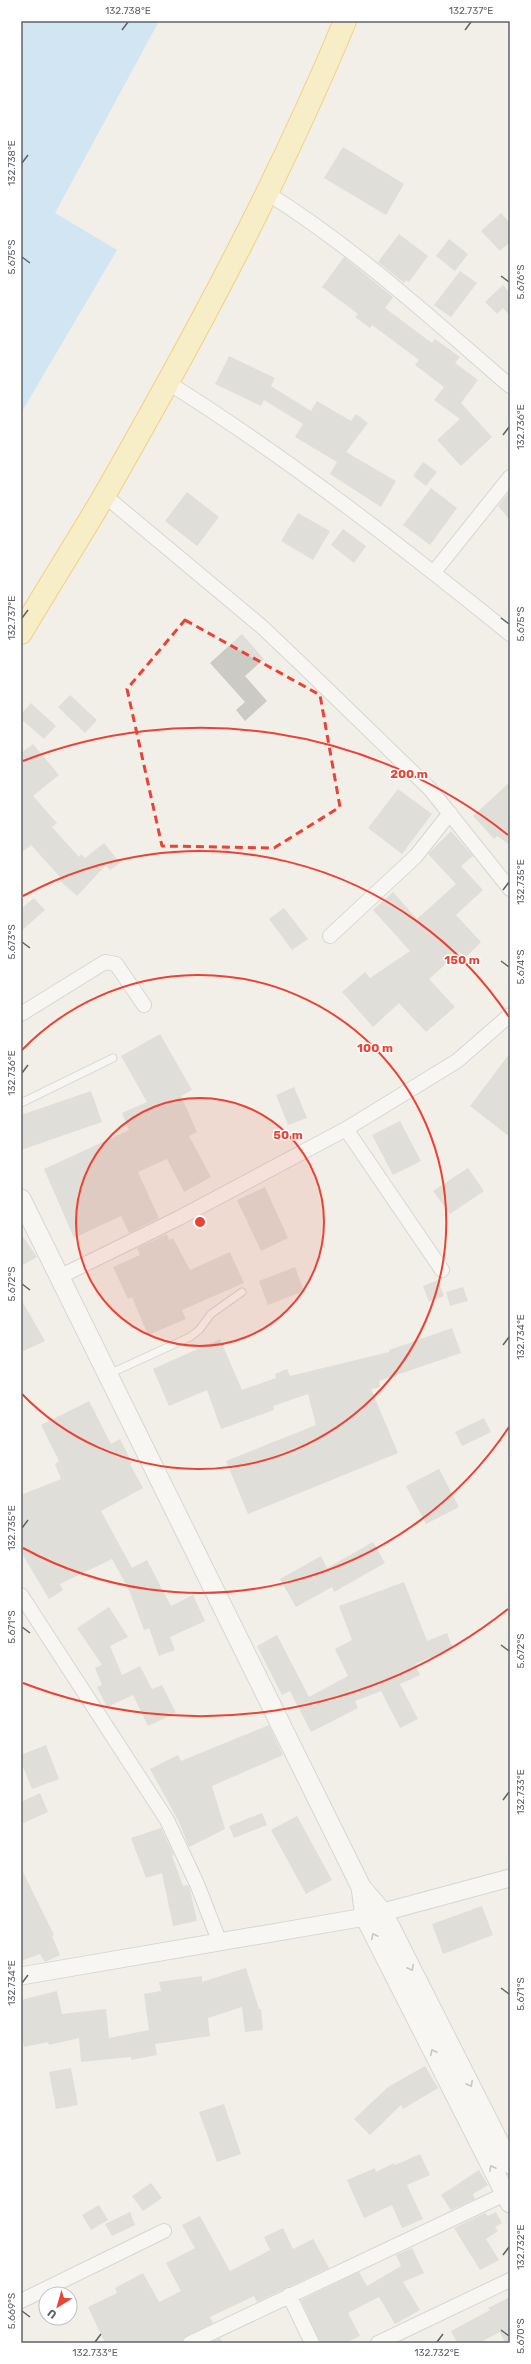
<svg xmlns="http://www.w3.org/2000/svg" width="531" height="2364" font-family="Rubik,sans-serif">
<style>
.water{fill:#aadaff}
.building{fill:#cccac5}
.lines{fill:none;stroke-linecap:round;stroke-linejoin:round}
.service-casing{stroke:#b5b8bc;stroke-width:9}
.minor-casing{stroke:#b5b8bc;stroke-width:16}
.tertiary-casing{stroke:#b5b8bc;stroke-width:19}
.secondary-casing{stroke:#b6babf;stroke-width:21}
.trunk-casing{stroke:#f9ab00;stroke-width:24}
.service{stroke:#fff;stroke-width:7}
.minor{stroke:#fff;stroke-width:14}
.tertiary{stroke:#fff;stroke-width:17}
.secondary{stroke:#fff;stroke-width:19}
.trunk{stroke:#feeaa1;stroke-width:22}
.oneway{stroke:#979a9d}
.marked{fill:none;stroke:#ea4335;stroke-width:3;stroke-dasharray:8 5;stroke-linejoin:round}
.ticks{fill:none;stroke:#5f6368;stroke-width:1.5}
.ring{fill:none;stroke:#ea4335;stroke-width:2}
.centre{fill:#ea4335;stroke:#fff;stroke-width:2}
.ring-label{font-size:12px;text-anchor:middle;font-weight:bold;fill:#ea4335;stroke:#fff;stroke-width:3;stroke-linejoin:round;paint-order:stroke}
.neatline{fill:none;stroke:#5f6368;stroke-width:1.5}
.ticks-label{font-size:10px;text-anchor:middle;fill:#5f6368}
</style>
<rect width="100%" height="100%" fill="#f1efe8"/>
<path class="water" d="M21 21H159L55 213 117 250 21 413Z"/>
<path class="building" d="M343 147 404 184 386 215 324 178Z
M501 213 510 223V242L500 251 481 231Z
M399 234 428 256 409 282 406 280 404 283 378 262Z
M449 239 468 254 455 271 436 256Z
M344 257 393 297 385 308 432 343 435 339 460 357 455 363 478 380 461 403 492 437 461 466 437 440 460 419 434 400 444 387 415 365 419 360 372 325 370 328 355 317 358 314 322 287Z
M460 271 477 283 451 317 434 305Z
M503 285 510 293V316L503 308 497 314 485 302Z
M229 356 275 378 271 386 311 411 317 401 351 421 356 414 368 423 346 452 396 481 381 507 330 474 337 462 295 437 303 424 264 400 261 406 215 384Z
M423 462 437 472 426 486 413 476Z
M431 488 457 508 430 545 403 525Z
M510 491V520L498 506Z
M187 492 219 517 197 546 165 521Z
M298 513 330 531 313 560 281 541Z
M343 529 366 546 354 563 331 545Z
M242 634 264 659 245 676 267 701 245 721 236 710 245 702 210 663Z
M70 695 97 720 85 733 58 707Z
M31 703 56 726 44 739 21 719V714Z
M33 744 59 775 33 796 57 823 52 827 79 857 81 854 85 858 104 843 120 863 110 870 106 865 77 896 58 879 60 877 31 845 21 853V753Z
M510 782V845L497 836 494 839 473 816Z
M398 789 432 814 402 854 368 828Z
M451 831 473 856 461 866 483 890 456 915 481 942 465 958 459 952 429 979 455 1007 426 1032 399 1003 373 1027 342 992 365 972 370 978 410 951 373 910 393 892 417 919 456 884 428 854Z
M34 898 45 910 21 931V909Z
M284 908 308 939 292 950 269 919Z
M160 1034 192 1090 181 1096 197 1132 189 1136 211 1177 184 1192 167 1159 138 1172 159 1218 129 1233 121 1216 74 1238 44 1169 129 1130 122 1113 147 1102 121 1056Z
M510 1053V1137L470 1106Z
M294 1087 307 1118 288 1125 276 1095Z
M91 1091 102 1122 21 1150V1115Z
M400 1121 421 1161 393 1175 372 1135Z
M468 1168 484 1191 450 1214 433 1191Z
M265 1187 288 1238 261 1251 237 1200Z
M21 1234 37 1257 21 1266Z
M167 1234 169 1240 173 1238 190 1270 230 1252 244 1283 182 1310 186 1319 148 1335 132 1297 128 1299 113 1267 140 1255 137 1248Z
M295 1267 304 1291 268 1305 259 1281Z
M438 1280 444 1296 429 1302 423 1286Z
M463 1287 468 1301 450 1306 446 1292Z
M21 1299 45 1341 21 1352Z
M452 1328 461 1353 379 1381 380 1387 371 1389 398 1453 248 1514 226 1461 316 1425 308 1394 273 1406 274 1410 221 1429 207 1390 169 1406 153 1369 220 1339 242 1390 276 1378 275 1374 287 1369 290 1376 389 1352V1350Z
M89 1401 111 1444 120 1439 132 1463 130 1464 143 1488 101 1511 132 1568 147 1560 171 1606 193 1595 205 1621 170 1637 175 1650 159 1656 149 1628 144 1630 129 1590 112 1559 60 1584 63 1590 49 1599 21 1552V1495L61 1479 55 1464 59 1461 41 1425Z
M484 1418 491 1432 462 1446 455 1432Z
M439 1469 459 1507 426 1524 406 1486Z
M373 1542 385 1563 334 1592 332 1587 296 1607 280 1579 321 1556 327 1568Z
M404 1582 427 1641 447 1633 453 1649 415 1664 420 1675 400 1684 418 1719 400 1728 381 1691 355 1701 358 1708 311 1732 290 1691 282 1695 257 1646 277 1635 309 1697 348 1676 335 1649 352 1640 339 1606Z
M109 1607 128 1637 110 1646 122 1675 140 1666 152 1689 162 1685 176 1713 148 1726 133 1695 107 1707 97 1687 102 1685 95 1668 102 1665 77 1628Z
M269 1725 283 1755 212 1786 225 1829 189 1847 179 1822 150 1769 178 1755 181 1761Z
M46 1745 59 1779 32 1789 21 1762V1755Z
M40 1793 48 1812 21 1824V1802Z
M262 1813 267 1825 234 1838 229 1826Z
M297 1816 332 1880 306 1894 271 1830Z
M161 1828 174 1855 172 1856 183 1886 188 1885 190 1890 197 1921 173 1926 162 1873 146 1878 131 1838Z
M21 1868 54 1935 52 1936 60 1955 45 1962 40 1954 21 1961Z
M482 1906 493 1935 443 1954 432 1924Z
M246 1968 259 2009H261L263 2030 245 2032 242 2007 208 2018 210 2036 155 2044 157 2055 131 2060V2057L81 2062 79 2038 49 2045 48 2042 24 2047 21 2032V2000L57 1991 62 2014 106 2009 109 2038 149 2030 144 1994 161 1991 159 1982 202 1976V1982Z
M425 2066 438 2088 403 2109 401 2105 370 2135 354 2119 388 2087Z
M71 2068 78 2105 56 2109 49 2072Z
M224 2104 241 2154 217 2162 199 2112Z
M420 2154 430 2175 407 2185 423 2219 402 2228 392 2205 364 2218 347 2180 375 2168 376 2172 394 2163 395 2165Z
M479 2170 488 2185 473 2194 475 2199 451 2210 441 2195Z
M151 2183 162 2198 143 2211 132 2196Z
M99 2205 108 2220 91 2230 82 2215Z
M130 2212 135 2225 112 2236 105 2224Z
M496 2212 502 2223 495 2227 498 2231 486 2239 499 2260 480 2270 454 2228 485 2213 488 2216Z
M200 2216 230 2271 270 2250 264 2237 283 2228 293 2249 313 2239 329 2268 257 2302 254 2296 210 2317 213 2323 186 2336 182 2343H105L88 2307 117 2293 115 2288 143 2273 159 2302 181 2291 166 2263 195 2248 182 2225Z
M412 2248 424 2273 403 2282 420 2310 395 2324 379 2297 348 2313 360 2336 346 2343H320L301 2300 359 2272 367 2286 401 2266 396 2255Z
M510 2297V2343H505L500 2332 479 2343H457L451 2331 490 2310 488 2308Z
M220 2338 223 2343H210Z"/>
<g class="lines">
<g class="service-casing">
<path id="service" d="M21 1103 113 1058
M109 1374 190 1337 199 1330 211 1314 242 1292"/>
</g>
<g class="minor-casing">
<path id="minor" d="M267 193C355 248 431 318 510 386
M167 382C288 458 400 545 510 634
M104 495 261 626 299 662 430 789 510 889
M434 572 510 477
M330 936 416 856 450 813
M21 1014 105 962 116 964 144 1005
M346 1129 442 1270
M61 1276 179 1218 346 1129 457 1061 510 1015
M21 1595 167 1820 197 1884 220 1943
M289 2295 312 2343
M21 2301 164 2231
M190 2343 505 2194
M378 2343 510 2280"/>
</g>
<g class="tertiary-casing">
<path id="tertiary" d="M21 1976 365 1917 510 1878"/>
</g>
<g class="secondary-casing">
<path id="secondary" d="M21 1199 361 1887 383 1913 510 2164
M361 1887 365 1917 510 2203"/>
</g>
<g class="trunk-casing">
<path id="trunk" d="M21 633C48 587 77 542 104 496 192 342 277 185 345 21"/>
</g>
<use href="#service" class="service"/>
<use href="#minor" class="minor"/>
<use href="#tertiary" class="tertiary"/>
<use href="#secondary" class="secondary"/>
<use href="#trunk" class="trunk"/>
</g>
<defs><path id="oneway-chevron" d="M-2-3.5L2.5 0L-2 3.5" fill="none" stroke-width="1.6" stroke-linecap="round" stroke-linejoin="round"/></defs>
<g class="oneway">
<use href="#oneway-chevron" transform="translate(374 1936) rotate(-117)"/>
<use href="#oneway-chevron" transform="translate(411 1968) rotate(63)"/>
<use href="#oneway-chevron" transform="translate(433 2052) rotate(-117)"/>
<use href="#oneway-chevron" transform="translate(470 2084) rotate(63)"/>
<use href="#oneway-chevron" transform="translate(492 2168) rotate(-117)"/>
</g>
<path d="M0 0H531V2364H0ZM185 620 320 695 340 807 274 848 162 846 127 689Z" fill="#f1efe8" fill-opacity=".55" fill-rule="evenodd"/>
<path class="marked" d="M185 620 320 695 340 807 274 848 162 846 127 689Z"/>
<path class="ticks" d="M122 30 128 22M465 30 471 22M22 163 28 155M22 257 30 263M501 276 509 282M503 435 509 427M22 618 28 610M501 618 509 624M503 890 509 882M22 942 30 948M501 961 509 967M22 1073 28 1065M22 1284 30 1290M503 1345 509 1337M22 1528 28 1520M22 1627 30 1633M501 1645 509 1651M503 1800 509 1792M22 1983 28 1975M501 1988 509 1994M503 2255 509 2247M22 2311 30 2317M501 2330 509 2336M95 2342 101 2334M437 2342 443 2334"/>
<circle cx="200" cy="1222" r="124" fill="#ea4335" fill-opacity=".12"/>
<g class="ring">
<circle cx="200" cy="1222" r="124"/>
<path d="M22 1050A247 247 0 1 1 22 1394"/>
<path d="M509 1427A371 371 0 0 1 23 1548M23 896A371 371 0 0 1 509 1017"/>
<path d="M508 1609A494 494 0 0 1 23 1683M23 761A494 494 0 0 1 508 835"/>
</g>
<circle cx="200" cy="1222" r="6" class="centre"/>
<g class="ring-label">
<text x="409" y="778">200 m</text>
<text x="462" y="964">150 m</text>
<text x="375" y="1052">100 m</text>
<text x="288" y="1139">50 m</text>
</g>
<rect width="531" height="2364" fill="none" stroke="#ffffff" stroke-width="44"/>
<g transform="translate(58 2306) rotate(217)"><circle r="19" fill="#ffffff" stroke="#bfc1c3"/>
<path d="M0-3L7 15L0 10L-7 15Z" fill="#ea4335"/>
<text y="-6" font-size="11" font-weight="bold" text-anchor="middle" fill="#5f6368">U</text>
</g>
<rect x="22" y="22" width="487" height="2320" class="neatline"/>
<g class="ticks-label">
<text x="128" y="14">132.738°E</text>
<text x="471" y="14">132.737°E</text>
<text transform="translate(11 163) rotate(-90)" y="4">132.738°E</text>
<text transform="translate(11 257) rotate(-90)" y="4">5.675°S</text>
<text transform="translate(520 282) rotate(-90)" y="4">5.676°S</text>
<text transform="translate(520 427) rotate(-90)" y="4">132.736°E</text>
<text transform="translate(11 618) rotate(-90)" y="4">132.737°E</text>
<text transform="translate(520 624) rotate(-90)" y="4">5.675°S</text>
<text transform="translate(520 882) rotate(-90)" y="4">132.735°E</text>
<text transform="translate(11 942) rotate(-90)" y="4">5.673°S</text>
<text transform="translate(520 967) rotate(-90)" y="4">5.674°S</text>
<text transform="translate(11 1073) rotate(-90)" y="4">132.736°E</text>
<text transform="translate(11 1284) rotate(-90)" y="4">5.672°S</text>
<text transform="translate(520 1337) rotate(-90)" y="4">132.734°E</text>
<text transform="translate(11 1528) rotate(-90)" y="4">132.735°E</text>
<text transform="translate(11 1627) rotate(-90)" y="4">5.671°S</text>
<text transform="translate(520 1651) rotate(-90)" y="4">5.672°S</text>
<text transform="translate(520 1792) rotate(-90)" y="4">132.733°E</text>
<text transform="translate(11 1983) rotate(-90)" y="4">132.734°E</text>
<text transform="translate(520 1994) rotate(-90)" y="4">5.671°S</text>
<text transform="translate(520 2247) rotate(-90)" y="4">132.732°E</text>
<text transform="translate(11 2311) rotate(-90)" y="4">5.669°S</text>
<text transform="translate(520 2336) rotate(-90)" y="4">5.670°S</text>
<text x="95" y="2356">132.733°E</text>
<text x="437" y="2356">132.732°E</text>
</g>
</svg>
